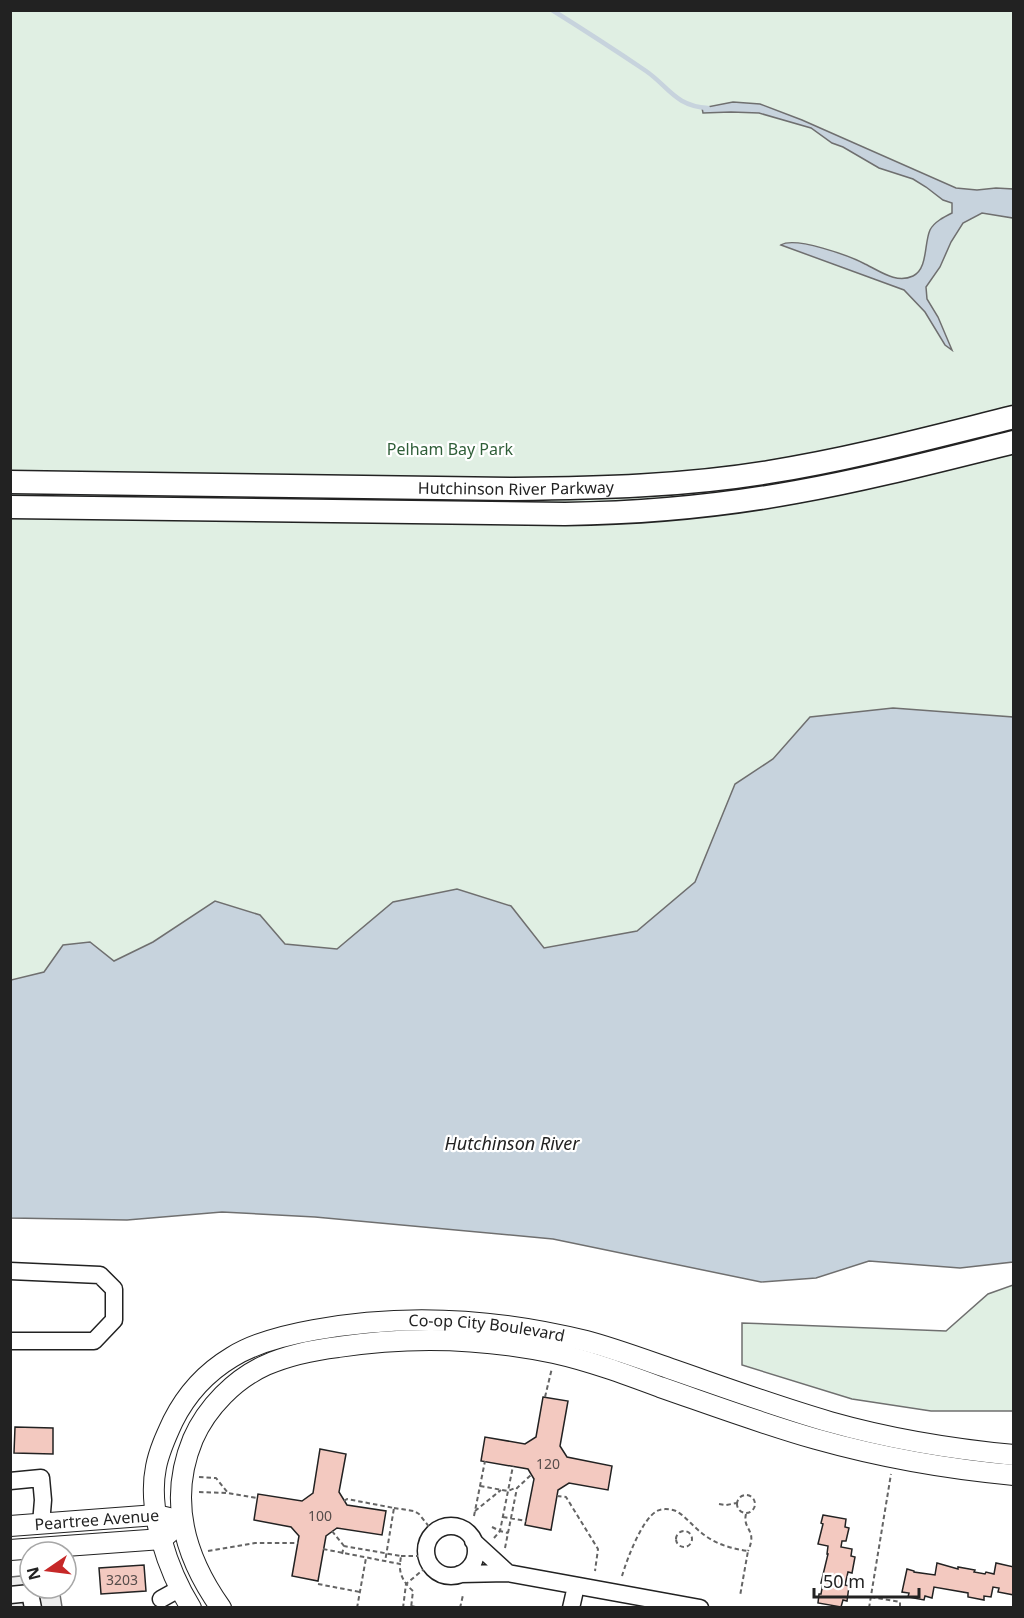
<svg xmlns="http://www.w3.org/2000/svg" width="1024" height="1618" font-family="'Noto Sans',sans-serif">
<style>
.green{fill:#e0efe3;stroke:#6f6f6f;stroke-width:1.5}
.parking{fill:#ededed;stroke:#6f6f6f;stroke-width:1.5}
.water{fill:#c7d3dd;stroke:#6f6f6f;stroke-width:1.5}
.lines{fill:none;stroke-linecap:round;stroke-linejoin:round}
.stream{stroke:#c7d3dd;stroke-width:4.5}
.building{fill:#f3c9c0;stroke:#222;stroke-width:1.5}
.minor-casing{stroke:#222;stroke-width:19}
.major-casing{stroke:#222;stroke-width:22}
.highway-casing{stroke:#222;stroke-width:25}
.path{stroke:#646464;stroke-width:2;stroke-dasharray:4.5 3;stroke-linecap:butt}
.minor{stroke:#fff;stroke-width:16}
.major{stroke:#fff;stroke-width:20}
.highway{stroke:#fff;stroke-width:22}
.labels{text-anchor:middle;stroke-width:4.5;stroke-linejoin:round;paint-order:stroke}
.number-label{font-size:14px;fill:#564c4a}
.park-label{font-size:16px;fill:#2f5e38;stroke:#fff}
.street-label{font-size:16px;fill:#222;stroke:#fff}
.water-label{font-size:18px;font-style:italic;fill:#222;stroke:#fff}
</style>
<rect width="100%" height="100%" fill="#fff"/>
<path class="green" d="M11 11H1013V1027L11 1019Z
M1013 1285V1411H931L852 1399 742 1365V1323L946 1331 988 1294Z"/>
<path class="parking" d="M30 1575V1588H59L62 1607 11 1608V1577Z"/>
<path class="water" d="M733 102 760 104 802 120 956 188 977 190 996 188 1013 189V218L982 213 963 223 951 242 940 267 926 287 927 299 938 317 952 350 945 345 925 312 904 290 781 245C795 236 850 256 865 264 880 271 896 284 913 276 928 269 924 243 930 230 934 222 944 217 952 213V203L943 200 926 187 913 179 879 168 843 147 832 143 811 128 759 113 731 112 703 113 702 108Z
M893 708 1013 717V1262L960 1268 869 1261 816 1278 761 1282 553 1239 315 1217 222 1212 127 1220 11 1218V980L44 972 63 945 90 942 114 961 153 942 215 901 260 915 285 944 337 949 393 902 457 889 511 906 544 948 637 931 695 882 735 784 773 759 810 717Z"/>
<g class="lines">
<path class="stream" d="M552 10C584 30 615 50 646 71 669 87 675 106 708 108"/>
</g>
<path class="building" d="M543 1397 568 1401 560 1446 567 1457 612 1466 608 1490 569 1483 558 1490 551 1530 525 1525 534 1479 528 1469 481 1461 485 1437 525 1444 536 1437Z
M15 1427 53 1428V1454L14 1453Z
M320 1449 346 1454 339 1492 347 1505 386 1511 382 1535 337 1528 326 1536 318 1581 292 1576 299 1536 291 1527 254 1520 258 1494 302 1501 313 1493Z
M823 1515 846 1519 845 1527 849 1528 846 1541H842L841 1547 852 1549 851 1556 855 1557 852 1573 848 1572 845 1585 849 1586 847 1601 843 1600 841 1607 818 1603 819 1594H821L823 1583H821L828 1554H827L828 1546 818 1544 823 1524 821 1523Z
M937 1563 958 1569V1567L975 1570 974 1572 985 1574 986 1572 994 1574 996 1563 1014 1567V1595L998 1592 999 1588 993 1587 991 1597 984 1596V1600L968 1597V1593L934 1587 932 1598 925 1596 924 1600 908 1597 909 1593 902 1592 907 1569 914 1571V1572L935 1575Z
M144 1565 146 1591 101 1594 99 1568Z"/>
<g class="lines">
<g class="minor-casing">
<path id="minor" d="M10 1271 100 1275 114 1289V1320L94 1341H10
M10 1481 41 1478 43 1500 41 1524
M426 1551a25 25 0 1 1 50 0a25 25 0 1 1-50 0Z
M508 1573 700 1608
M460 1574 508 1573 473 1541
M10 1595 30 1593 33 1608
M161 1599 179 1589
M571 1608 576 1586"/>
</g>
<g class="major-casing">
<g id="major">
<path id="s1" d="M10 1526 156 1515 169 1518"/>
<path d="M10 1550 162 1539 170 1532"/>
<path id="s2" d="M191 1608C168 1571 147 1511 156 1467 159 1451 166 1436 173 1421 186 1395 207 1372 232 1357 256 1342 286 1335 314 1330 405 1313 497 1319 586 1341 616 1349 645 1360 674 1370 726 1388 778 1407 830 1422 890 1439 951 1449 1014 1455"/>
<path d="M221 1608C184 1556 168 1499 193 1439 207 1407 235 1379 266 1365 289 1355 313 1350 338 1347 409 1336 483 1338 554 1353 590 1361 625 1374 660 1387 712 1405 763 1424 816 1439 880 1457 947 1469 1014 1475"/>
</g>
</g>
<g class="highway-casing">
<g id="highway">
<path id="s3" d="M10 482 514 489C599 488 684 486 769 472 851 459 933 437 1014 417"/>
<path d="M10 507 565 514C643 513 720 506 796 492 869 479 941 460 1014 442"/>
</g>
</g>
<path class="path" d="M545 1397 552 1368
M199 1477 216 1478 228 1493
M480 1486 508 1491 515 1488
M199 1492 228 1493 257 1498
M737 1504a9 9 0 1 1 18 0a9 9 0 1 1-18 0Z
M557 1496 566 1497 598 1549 595 1571
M344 1501 347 1499 394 1508 385 1562
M719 1504 726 1505 737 1503
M394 1508 414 1511 419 1514 434 1533
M475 1511 501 1490
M746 1514C742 1530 758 1529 748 1551
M474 1516 485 1461
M503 1517 526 1521
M492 1527 500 1531 508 1533
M676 1539a8 8 0 1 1 16 0a8 8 0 1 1-16 0Z
M332 1531 344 1546
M494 1538 500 1531 513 1466
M505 1548 517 1488 531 1475
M323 1549 400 1564C399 1575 405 1584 413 1591L411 1608
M208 1551 255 1543H298
M342 1554 344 1546 401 1556 400 1564
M401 1556H427
M622 1576C627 1559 642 1519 657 1511 663 1508 670 1509 676 1511 684 1515 690 1523 697 1529 712 1543 728 1548 748 1551L740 1596
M318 1584 360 1592
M871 1597 900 1602V1608
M411 1606 419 1608
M357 1608 366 1558
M403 1608 406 1584 430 1564
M460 1608 463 1595
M869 1608 891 1474"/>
<use href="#minor" class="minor"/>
<use href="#major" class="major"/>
<use href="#highway" class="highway"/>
</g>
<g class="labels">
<g class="number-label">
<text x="548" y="1469">120</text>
<text x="320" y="1521">100</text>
<text x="122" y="1585">3203</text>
</g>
<g class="park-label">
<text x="450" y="455">Pelham Bay Park</text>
</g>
<g class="street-label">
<text dy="6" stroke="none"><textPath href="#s3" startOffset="506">Hutchinson River Parkway</textPath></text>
<text dy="6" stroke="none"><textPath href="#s2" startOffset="546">Co-op City Boulevard</textPath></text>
<text dy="6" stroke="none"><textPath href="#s1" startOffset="87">Peartree Avenue</textPath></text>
</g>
<g class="water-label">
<text x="512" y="1150">Hutchinson River</text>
</g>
</g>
<rect width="1024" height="1618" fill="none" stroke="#222222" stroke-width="24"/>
<g transform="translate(48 1570) rotate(256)"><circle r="28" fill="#ffffff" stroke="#a7a7a7" stroke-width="1.5"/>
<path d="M0-4.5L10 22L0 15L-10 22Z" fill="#c62828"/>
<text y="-9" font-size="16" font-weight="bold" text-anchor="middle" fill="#222222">N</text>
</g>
<path d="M814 1588v9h105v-9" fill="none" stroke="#222222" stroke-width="3"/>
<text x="823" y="1588" font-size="18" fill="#222222" stroke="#ffffff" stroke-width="4.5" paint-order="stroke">50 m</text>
</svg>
